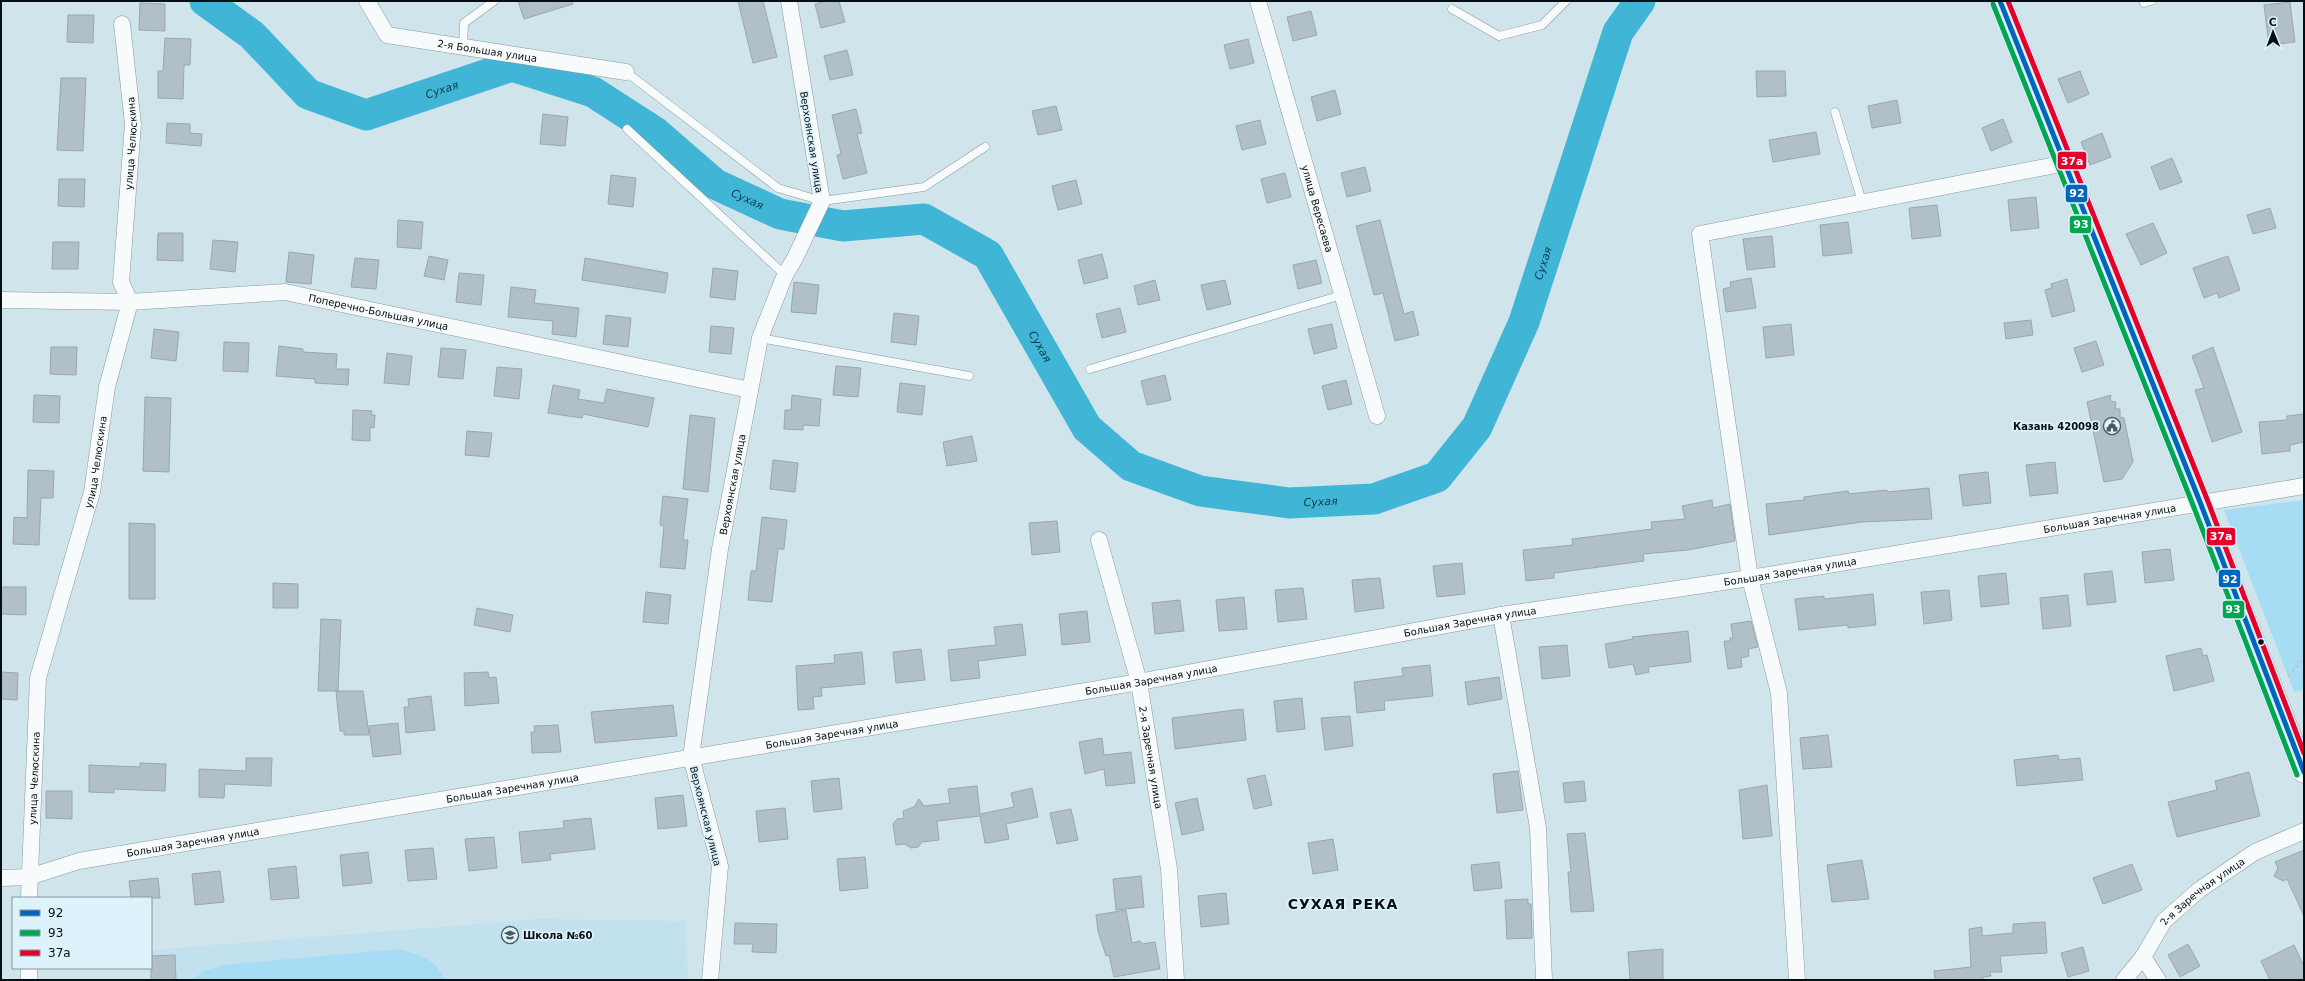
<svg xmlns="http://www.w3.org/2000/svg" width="2305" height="981" font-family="'DejaVu Sans',sans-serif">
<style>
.built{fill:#c1e1ef}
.green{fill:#a6ddf4}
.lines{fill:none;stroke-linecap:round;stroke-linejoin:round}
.river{stroke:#40b5d6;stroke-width:31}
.building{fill:#b1c0c6;stroke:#98a8ae}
.service-casing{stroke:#8a999f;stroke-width:9}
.minor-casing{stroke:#8a999f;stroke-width:17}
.secondary-casing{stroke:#8a999f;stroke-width:23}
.path{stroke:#bfc6c8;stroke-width:2.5;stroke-dasharray:3 3;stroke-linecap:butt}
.service{stroke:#f8fbfc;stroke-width:8}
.minor{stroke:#f8fbfc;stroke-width:16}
.secondary{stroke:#f8fbfc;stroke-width:22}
.bus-1-casing{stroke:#def2fb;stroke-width:8}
.bus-2-casing{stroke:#def2fb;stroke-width:8}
.bus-3-casing{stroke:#def2fb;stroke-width:8}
.bus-1{stroke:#0065bd;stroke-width:5}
.bus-2{stroke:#00a651;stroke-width:5}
.bus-3{stroke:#e4002b;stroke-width:5}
.bus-dot{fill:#040e13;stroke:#def2fb;stroke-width:1.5}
.labels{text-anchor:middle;stroke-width:3.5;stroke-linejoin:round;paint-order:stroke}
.street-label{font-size:10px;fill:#040e13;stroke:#def2fb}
.poi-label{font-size:10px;font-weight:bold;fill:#040e13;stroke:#def2fb;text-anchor:end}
.water-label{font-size:11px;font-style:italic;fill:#094154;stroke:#def2fb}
.district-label{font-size:14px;font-weight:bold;letter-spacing:1px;fill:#040e13;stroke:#def2fb}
.line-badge{stroke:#def2fb;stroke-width:1.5}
.badge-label{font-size:11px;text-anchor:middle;font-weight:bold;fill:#fff}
</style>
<rect width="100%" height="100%" fill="#d0e4ec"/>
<path class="built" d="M540 919 685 921 688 980H153L152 950Z"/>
<path class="green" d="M2304 500V690L2294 692 2224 510Z
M400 949C419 955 437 959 444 980H191L204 971 223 965Z"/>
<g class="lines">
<path class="river" id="s1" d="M205 1 252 35 308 94 366 115 512 66 593 92 655 132 715 184 780 214 843 226 924 219 988 255 1087 428 1131 466 1200 491 1289 503 1374 499 1437 477 1477 427 1524 322 1618 32 1640 1"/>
</g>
<path class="building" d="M518 1H572L573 4 524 19Z
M738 1H763L777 57 753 63Z
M826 1H839L845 22 821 28 815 4Z
M2290 2 2295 42 2269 45 2264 5Z
M140 3 165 4V31L139 30Z
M1311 11 1317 35 1293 41 1287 17Z
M68 15H94L93 43 67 42Z
M165 38 191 39 190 65H184L183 99 158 98V71H163Z
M1248 39 1254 63 1230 69 1224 45Z
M847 50 853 75 830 80 824 56Z
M1756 71H1785L1786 96 1757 97Z
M2080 71 2089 94 2068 103 2058 79Z
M61 78H86L83 151 57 150Z
M1335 90 1341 114 1317 121 1311 97Z
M1897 100 1901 123 1872 128 1868 106Z
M1056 106 1062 130 1038 135 1032 111Z
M856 109 862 133 857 134 867 173 843 179 837 155 841 154 832 115Z
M543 114 568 117 565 146 540 144Z
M2003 119 2012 142 1991 151 1982 128Z
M1260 120 1266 144 1242 150 1236 126Z
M167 123 190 124V133L202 134 201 146 166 143Z
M1816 132 1820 154 1773 162 1769 140Z
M2102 133 2111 157 2090 165 2081 142Z
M2172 158 2182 182 2160 190 2151 167Z
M1365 167 1371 191 1347 197 1341 173Z
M1285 173 1291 197 1267 203 1261 179Z
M611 175 636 178 633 207 608 204Z
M59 179H85L84 207 58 206Z
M1076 180 1082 204 1058 210 1052 186Z
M2036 197 2039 228 2011 231 2008 200Z
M1937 205 1941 236 1912 239 1909 208Z
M2270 208 2276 228 2253 234 2247 215Z
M398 220 423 222 421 249 397 247Z
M1380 220 1404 314 1413 311 1419 335 1395 341 1383 293 1374 295 1356 226Z
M1848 222 1852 253 1823 256 1820 225Z
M2153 223 2167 253 2141 265 2126 234Z
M158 233H183V261L157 260Z
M1772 236 1775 267 1747 270 1743 239Z
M213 240 238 242 235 272 210 269Z
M53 242H79L78 269H52Z
M289 252 314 255 311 284 286 282Z
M1102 254 1108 278 1084 284 1078 260Z
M429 256 448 260 444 280 424 276Z
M2228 256 2240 290 2219 298 2217 293 2204 298 2193 268Z
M355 258 379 260 376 289 351 287Z
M585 258 668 273 665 293 582 280Z
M1316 260 1322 283 1298 289 1293 265Z
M713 268 738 271 735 300 710 297Z
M459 273 484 275 481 305 456 302Z
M1751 278 1756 308 1726 312 1723 289 1731 287 1730 282Z
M2067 279 2075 311 2052 317 2045 290 2052 288 2051 284Z
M1155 280 1160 300 1138 305 1134 286Z
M1225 280 1231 304 1207 310 1201 285Z
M794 282 819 285 816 314 791 312Z
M511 287 536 290 534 303 579 308 576 337 552 334 553 321 508 317Z
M1120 308 1126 332 1102 338 1096 314Z
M894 313 919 316 916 345 891 342Z
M606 315 631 318 628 347 603 344Z
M2031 320 2033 335 2006 339 2004 323Z
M1332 324 1337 348 1314 354 1308 329Z
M1791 324 1794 355 1766 358 1763 327Z
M711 326 734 328 731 354 709 352Z
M154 329 179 332 176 361 151 358Z
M2096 341 2104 365 2082 372 2074 348Z
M224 342 249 343 248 372 223 371Z
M279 346 303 349V352L337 354 336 369H349L348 385 315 383V379L276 376Z
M51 347H77L76 375 50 374Z
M2213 347 2242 432 2212 442 2195 390 2204 388 2192 356Z
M441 348 466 350 463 379 438 377Z
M387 353 412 356 409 385 384 383Z
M836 366 861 368 858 397 833 395Z
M497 367 522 369 519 399 494 396Z
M1165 375 1171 400 1147 405 1141 381Z
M1346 380 1352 404 1328 410 1322 386Z
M900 383 925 386 922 415 897 412Z
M553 385 580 390 578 399 604 403 607 389 654 398 648 427 583 414 582 418 548 413Z
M34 395 60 396 59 423 33 422Z
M792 395 821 399 819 426 803 425V430L784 429 785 410H791Z
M2111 395 2110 401 2116 402 2115 409H2120V417L2124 418 2133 462 2122 479 2104 482 2087 402Z
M145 397 171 398 169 472 143 471Z
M353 410 372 411 371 415H375L374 428 370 427V441L352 440Z
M2304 414V442L2290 445V451L2262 454 2259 422 2287 420V416Z
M690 415 715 418 708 492 683 489Z
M467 431 492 433 489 457 465 455Z
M972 436 977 461 947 466 943 442Z
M773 460 798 463 795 492 770 489Z
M2055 462 2058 493 2030 496 2026 465Z
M28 470 54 471 53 498H41L39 545 13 544 14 517 27 518Z
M1988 472 1991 503 1963 506 1959 475Z
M1929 488 1932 519 1862 522 1769 535 1766 504 1804 500V497L1848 491 1849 494 1887 490V492Z
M663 496 688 499 683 540H688L685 569 660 567 664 526 660 525Z
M1712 500 1713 508 1730 504 1735 541 1688 550 1643 554 1644 561 1554 573V578L1526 581 1523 550 1573 545 1572 539 1652 529 1651 522 1685 519 1682 506Z
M762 517 787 520 784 549H778L772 602 748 600 751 571H756Z
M1057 521 1060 552 1032 555 1029 523Z
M129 523 155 524V599H129Z
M2170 549 2174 580 2145 583 2142 552Z
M1462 563 1465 594 1437 597 1433 566Z
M2112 571 2116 602 2087 605 2084 574Z
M2006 573 2009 604 1981 607 1978 576Z
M1380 578 1384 608 1355 612 1352 580Z
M273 583 298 584V608H273Z
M1 587H26V615L1 614Z
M1303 588 1307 619 1278 622 1275 590Z
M1949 590 1952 620 1924 624 1921 592Z
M646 592 671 595 668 624 643 622Z
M1873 594 1876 625 1848 628V625L1799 630 1795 599 1824 596V599Z
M2068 595 2071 626 2043 629 2040 598Z
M1244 597 1247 629 1219 631 1216 600Z
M1180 600 1184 631 1155 634 1152 603Z
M477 608 513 615 510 632 474 625Z
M1087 611 1090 642 1062 645 1059 614Z
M321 619 341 620 338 691H318Z
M1751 621 1758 647 1748 649 1749 656 1741 658 1742 667 1728 669 1724 641H1730V638H1733L1731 624Z
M1022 624 1026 655 978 661 980 678 951 681 948 650 996 645 994 627Z
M1688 631 1691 662 1648 667 1649 672 1636 675 1633 664 1609 668 1605 644 1633 639 1632 637Z
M1567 645 1570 676 1542 679 1539 647Z
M2201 648 2203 656 2207 655 2214 681 2174 691 2166 656Z
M921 649 925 680 896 683 893 652Z
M862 652 865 684 821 688 822 696 813 697 814 709 798 710 796 666 835 663 834 655Z
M1430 665 1433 696 1384 701 1385 710 1357 713 1354 682 1403 676 1402 668Z
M1 672 18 673 17 700 1 699Z
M488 672 489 678 496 677 499 703 465 706 464 673Z
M1499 677 1502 699 1468 705 1465 682Z
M336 691H363L369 735H344V731H340Z
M431 696 435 730 406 733 404 707H409L408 699Z
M1302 698 1305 729 1277 732 1274 701Z
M673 705 677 736 595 743 591 712Z
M1243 709 1246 740 1175 749 1172 718Z
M1350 716 1353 746 1325 750 1321 718Z
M398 723 401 754 373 757 369 726Z
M558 725 561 752 532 753 531 732H535L534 726Z
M1828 735 1832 767 1803 769 1800 738Z
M1102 738 1104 755 1131 752 1135 783 1106 786 1104 769 1085 774 1079 742Z
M2058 755 2059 760 2080 758 2083 780 2017 786 2014 760Z
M246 758H272L271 786 225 784 224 798 199 797V769L246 771Z
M140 763 166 764 165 791 114 789V793L89 792V765L140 767Z
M1518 771 1523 810 1497 813 1493 774Z
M2249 772 2260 816 2177 837 2168 802 2217 790 2215 781Z
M1265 775 1272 805 1254 809 1247 779Z
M839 778 842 809 814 812 811 781Z
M1584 781 1586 801 1565 803 1563 783Z
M1767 785 1772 836 1743 839 1739 790Z
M977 786 980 814 1014 807 1011 793 1032 788 1038 817 1006 824 1009 839 989 843H985L980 816 937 821 939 840 922 842 918 847 911 848 905 844 896 845 893 824 897 819 904 818 903 811 914 807 919 799 924 806 950 803 948 789Z
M46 791H72V819L46 818Z
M683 795 687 826 658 829 655 798Z
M1197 798 1204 830 1182 835 1175 803Z
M785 808 788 839 759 842 756 811Z
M1071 809 1078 840 1057 844 1050 813Z
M591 818 595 849 550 854 551 860 522 863 519 832 564 828 563 821Z
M1585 833 1594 911 1571 912 1568 872H1571L1567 834Z
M494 837 497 868 469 871 465 839Z
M1333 839 1338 870 1313 874 1308 843Z
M433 848 437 879 408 881 405 850Z
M2304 850V916L2287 879 2283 881 2274 876 2278 868 2275 862Z
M368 852 372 883 343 886 340 855Z
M865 857 868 888 840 891 837 859Z
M1862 860 1869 899 1832 902 1827 865Z
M1499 862 1502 888 1474 891 1471 865Z
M2132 864 2142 890 2103 904 2093 878Z
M296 866 299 898 271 900 268 869Z
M220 871 224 902 195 905 192 874Z
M1141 876 1144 907 1116 910 1113 879Z
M158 878 160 898H131L129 881Z
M1226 893 1229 924 1201 927 1198 896Z
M1528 899V904H1531L1532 938 1507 939 1505 900Z
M1126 910 1132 943 1140 941 1142 944 1155 942 1160 969 1114 977 1109 955 1106 956 1098 931 1096 915Z
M2045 922 2047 953 2000 956 2002 972H1990L1991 976 1983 977V980H1935L1934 971 1971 967 1969 929 1982 927V936L2013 933V924Z
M735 923 777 924 776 953 752 952 753 944H734Z
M2188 944 2200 966 2180 977 2168 955Z
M2294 945 2304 966V980H2270L2261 961Z
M2083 947 2089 971 2068 977 2061 953Z
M1663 949V980H1630L1628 952Z
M175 955 176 980H151V956Z"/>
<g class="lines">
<g class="service-casing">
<path id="service" d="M2144 3 2151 1
M1452 9 1499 36 1542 25 1566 1
M463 47 464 23 494 1
M626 72 778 188 822 201 924 187 985 147
M1835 112 1862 202
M627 129 785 275
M760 338 969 376
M1090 369 1342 295"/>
</g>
<g class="minor-casing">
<g id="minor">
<path id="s2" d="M367 1 387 35 626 72"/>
<path id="s3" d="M1258 1 1377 416"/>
<path id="s4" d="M1 300 130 302 285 292 750 390"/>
<path id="s5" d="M1099 540 1139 682 1169 869 1176 980"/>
<path d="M1501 615 1538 828 1544 980"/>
<path id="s6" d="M1 878 29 877 79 861 1139 682 1501 615 1750 578 2304 486"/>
<path id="s7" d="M29 898 38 678 92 492 107 387 130 302 121 282 133 124 122 24"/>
<path d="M2143 957 2158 980"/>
<path d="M29 968V980"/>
<path id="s8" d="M710 980 720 866 691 757 720 549 760 338 785 275 795 258 822 201 789 1"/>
<path d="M1797 980 1779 693 1750 578 1700 234 2066 163"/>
<path id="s9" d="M2124 980 2143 957 2164 921 2199 890 2255 852 2304 831"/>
</g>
</g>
<g class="secondary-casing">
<path id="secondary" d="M2000 1 2200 502 2304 772"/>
</g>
<path class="path" d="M2288 676 2304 659"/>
<use href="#service" class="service"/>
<use href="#minor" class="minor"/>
<use href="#secondary" class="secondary"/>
<g class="bus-1-casing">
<path id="bus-1" d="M2000 1 2200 502 2304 772"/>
</g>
<g class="bus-2-casing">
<path id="bus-2" d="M1993 4 2193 505 2297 775"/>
</g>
<g class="bus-3-casing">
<path id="bus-3" d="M2008 1 2207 499 2304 753"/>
</g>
<use href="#bus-1" class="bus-1"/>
<use href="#bus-2" class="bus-2"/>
<use href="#bus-3" class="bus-3"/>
</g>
<defs>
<g id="civic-ring" transform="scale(0.9)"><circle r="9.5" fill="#def2fb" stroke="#4b595f" stroke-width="1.5"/><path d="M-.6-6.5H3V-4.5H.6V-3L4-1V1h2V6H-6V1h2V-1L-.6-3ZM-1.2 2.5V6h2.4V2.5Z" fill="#4b595f"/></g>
<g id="school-ring" transform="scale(0.9)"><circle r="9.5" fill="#def2fb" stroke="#4b595f" stroke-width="1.5"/><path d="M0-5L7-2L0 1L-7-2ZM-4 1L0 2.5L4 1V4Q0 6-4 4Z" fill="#4b595f"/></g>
</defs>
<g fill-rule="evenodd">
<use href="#civic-ring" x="2112" y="426"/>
<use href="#school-ring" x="510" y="935"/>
</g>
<circle class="bus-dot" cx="2261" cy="642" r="3.5"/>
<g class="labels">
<g class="street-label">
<text dy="4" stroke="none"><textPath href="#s2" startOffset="141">2-я Большая улица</textPath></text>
<text transform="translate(812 142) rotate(81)" y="4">Верхоянская улица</text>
<text dy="4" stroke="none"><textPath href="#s7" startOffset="769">улица Челюскина</textPath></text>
<text dy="4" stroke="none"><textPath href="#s3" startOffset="216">улица Вересаева</textPath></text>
<text dy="4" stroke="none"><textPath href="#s4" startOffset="380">Поперечно-Большая улица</textPath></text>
<text dy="4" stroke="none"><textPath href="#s7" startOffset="444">улица Челюскина</textPath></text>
<text dy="4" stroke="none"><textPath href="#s8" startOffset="503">Верхоянская улица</textPath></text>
<text dy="4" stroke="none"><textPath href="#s6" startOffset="2140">Большая Заречная улица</textPath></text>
<text dy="4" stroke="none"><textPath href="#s6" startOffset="1816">Большая Заречная улица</textPath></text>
<text dy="4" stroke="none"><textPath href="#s6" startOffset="1492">Большая Заречная улица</textPath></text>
<text dy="4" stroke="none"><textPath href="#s6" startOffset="1168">Большая Заречная улица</textPath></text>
<text dy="4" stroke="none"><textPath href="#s6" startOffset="844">Большая Заречная улица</textPath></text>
<text dy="4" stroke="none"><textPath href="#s5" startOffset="224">2-я Заречная улица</textPath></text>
<text dy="4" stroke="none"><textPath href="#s7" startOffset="120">улица Челюскина</textPath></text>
<text dy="4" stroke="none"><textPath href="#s6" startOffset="520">Большая Заречная улица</textPath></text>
<text transform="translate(706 816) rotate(76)" y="4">Верхоянская улица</text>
<text dy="4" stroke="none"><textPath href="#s6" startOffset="196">Большая Заречная улица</textPath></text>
<text dy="4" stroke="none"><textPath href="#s9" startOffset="120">2-я Заречная улица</textPath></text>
</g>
<g class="poi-label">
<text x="2099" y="430">Казань 420098</text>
<text x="523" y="939" text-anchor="start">Школа №60</text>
</g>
<g class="water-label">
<text dy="4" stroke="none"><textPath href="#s1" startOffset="281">Сухая</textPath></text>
<text dy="4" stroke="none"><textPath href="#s1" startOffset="629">Сухая</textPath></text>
<text dy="4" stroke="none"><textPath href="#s1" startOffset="1697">Сухая</textPath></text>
<text dy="4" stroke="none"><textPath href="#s1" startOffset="989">Сухая</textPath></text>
<text dy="4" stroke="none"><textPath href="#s1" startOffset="1336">Сухая</textPath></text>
</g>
<g class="district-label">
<text x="1343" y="909">СУХАЯ РЕКА</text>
</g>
</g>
<g class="line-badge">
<rect x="2057" y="151" width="30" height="19" rx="4" fill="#e4002b"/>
<rect x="2065" y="184" width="23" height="19" rx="4" fill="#0065bd"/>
<rect x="2069" y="215" width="23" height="19" rx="4" fill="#00a651"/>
<rect x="2206" y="527" width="30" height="19" rx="4" fill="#e4002b"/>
<rect x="2218" y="569" width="23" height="19" rx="4" fill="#0065bd"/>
<rect x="2222" y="600" width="23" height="19" rx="4" fill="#00a651"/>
</g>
<g class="badge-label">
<text x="2072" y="165">37а</text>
<text x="2077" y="197">92</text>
<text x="2081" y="228">93</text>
<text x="2221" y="540">37а</text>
<text x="2230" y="583">92</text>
<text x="2233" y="613">93</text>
</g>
<rect width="2305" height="981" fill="none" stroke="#040e13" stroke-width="4"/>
<rect x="12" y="897" width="140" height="72" fill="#def2fb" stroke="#87979e"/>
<rect x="20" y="910" width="20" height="6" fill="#0065bd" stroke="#87979e"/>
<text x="48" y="917" font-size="12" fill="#040e13">92</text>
<rect x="20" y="930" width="20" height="6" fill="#00a651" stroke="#87979e"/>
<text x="48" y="937" font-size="12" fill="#040e13">93</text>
<rect x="20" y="950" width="20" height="6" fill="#e4002b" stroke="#87979e"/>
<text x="48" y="957" font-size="12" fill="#040e13">37а</text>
<g transform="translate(2273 32) rotate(359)" stroke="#def2fb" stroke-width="3" paint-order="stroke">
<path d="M0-3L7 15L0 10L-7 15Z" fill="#040e13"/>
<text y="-6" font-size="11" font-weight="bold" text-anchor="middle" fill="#040e13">С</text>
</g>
</svg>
